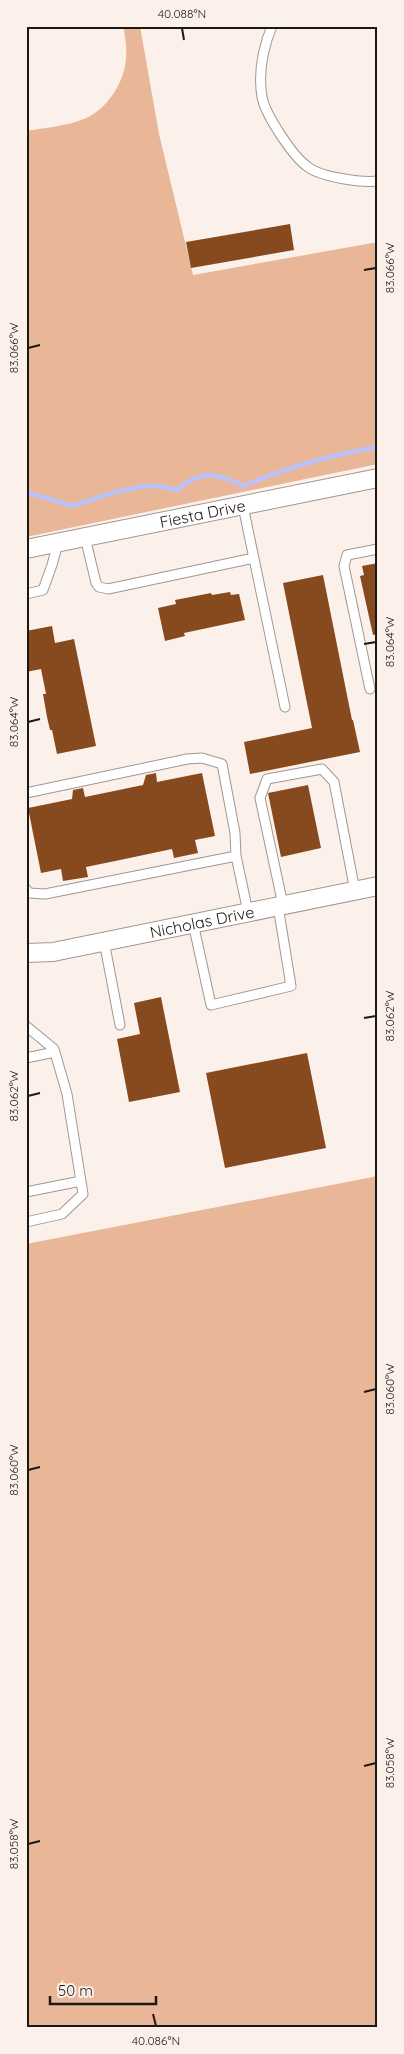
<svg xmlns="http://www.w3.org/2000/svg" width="404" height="2054" font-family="Quicksand,sans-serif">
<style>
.green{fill:#e9b798}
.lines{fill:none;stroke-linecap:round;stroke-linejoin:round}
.stream{stroke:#bbc2fa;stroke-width:4.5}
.building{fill:#874a1e}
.service-casing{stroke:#a19791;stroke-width:11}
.minor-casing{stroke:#a19791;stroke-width:20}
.service{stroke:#fff;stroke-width:9}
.minor{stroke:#fff;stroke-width:18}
.ticks{fill:none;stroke:#1c1816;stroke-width:2}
.labels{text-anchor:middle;stroke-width:5;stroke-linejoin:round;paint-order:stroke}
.street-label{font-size:16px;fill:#1c1816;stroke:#fcf1ea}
.neatline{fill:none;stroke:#1c1816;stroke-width:2}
.ticks-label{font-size:12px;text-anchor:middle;fill:#1c1816}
</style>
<rect width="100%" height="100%" fill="#fcf1ea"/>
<path class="green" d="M123 26H140L159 134 193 275 378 242V464L26 537V131C45 128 66 126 84 119 107 110 125 82 126 57 127 47 125 36 123 26Z
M378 1176V2028H26V1244Z"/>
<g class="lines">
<path class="stream" d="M26 492 73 506 112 493 143 486H160L177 490C201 469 217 473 244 486 287 467 331 455 378 447"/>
</g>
<path class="building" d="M290 224 294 250 191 268 186 242Z
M378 563V634L373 635 360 576 364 575 362 566Z
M323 575 352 720H353L360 752 250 774 244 742 312 728 283 583Z
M230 592 231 595 239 594 245 620 184 633 185 636 165 641 158 608 176 604 175 600 211 593 212 595Z
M52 626 55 643 74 639 96 746 57 754 52 730H50L47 717 43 694H46L41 669 26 672V631Z
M156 773 157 782 202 773 215 836 195 840 198 853 174 858 172 849 120 860 86 867 88 877 63 881 61 869 41 873 28 808 72 799 73 790 83 788 85 797 143 785 146 775Z
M308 785 321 848 281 857 268 793Z
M161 997 180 1092 129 1102 117 1039 140 1034 134 1003Z
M307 1053 326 1148 225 1168 206 1073Z"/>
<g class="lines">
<g class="service-casing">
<path id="service" d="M272 26C263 48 258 73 262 97 265 114 293 157 308 167 321 177 361 183 378 181
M243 506 285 707
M85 537 96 583 99 587 108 589 254 558
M26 594 43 590 52 565 58 543
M370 689 344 566 347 555 378 549
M26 793 187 759 202 758 222 764 235 833 236 856
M26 889 29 893 45 894 236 856 248 912
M283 905 260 798 267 779 322 769 334 782 355 891
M193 923 211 1005 291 986 278 906
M104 941 120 1025
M26 1026 54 1049 67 1094 83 1194 62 1214 26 1222
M26 1058 55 1052
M26 1192 81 1181"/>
</g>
<g class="minor-casing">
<g id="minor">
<path id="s1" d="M26 549 378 478"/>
<path id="s2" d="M26 953 53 952 378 886"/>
</g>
</g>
<use href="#service" class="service"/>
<use href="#minor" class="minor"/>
</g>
<path class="ticks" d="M182 28 184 40M364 270 376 268M28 348 40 345M364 644 376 642M28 722 40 719M364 1018 376 1016M28 1096 40 1093M364 1392 376 1389M28 1470 40 1467M364 1766 376 1763M28 1844 40 1841M153 2014 156 2026"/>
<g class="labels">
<g class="street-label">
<text dy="6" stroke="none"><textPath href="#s1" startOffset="180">Fiesta Drive</textPath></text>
<text dy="6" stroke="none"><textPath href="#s2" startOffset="179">Nicholas Drive</textPath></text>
</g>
</g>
<rect width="404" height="2054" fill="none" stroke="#fcf1ea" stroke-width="55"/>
<path d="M50 1996v8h106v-8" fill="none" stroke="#1c1816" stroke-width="2.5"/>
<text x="58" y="1996" font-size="15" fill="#1c1816" stroke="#fcf1ea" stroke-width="4" paint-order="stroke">50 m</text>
<rect x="28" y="28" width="348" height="1998" class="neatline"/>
<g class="ticks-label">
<text x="182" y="18">40.088°N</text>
<text transform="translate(390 268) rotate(-90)" y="4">83.066°W</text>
<text transform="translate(14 348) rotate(-90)" y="4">83.066°W</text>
<text transform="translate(390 642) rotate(-90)" y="4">83.064°W</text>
<text transform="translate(14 722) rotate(-90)" y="4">83.064°W</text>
<text transform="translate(390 1016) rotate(-90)" y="4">83.062°W</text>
<text transform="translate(14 1096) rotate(-90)" y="4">83.062°W</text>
<text transform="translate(390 1389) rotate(-90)" y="4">83.060°W</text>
<text transform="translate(14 1470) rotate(-90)" y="4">83.060°W</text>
<text transform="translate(390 1763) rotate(-90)" y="4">83.058°W</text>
<text transform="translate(14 1844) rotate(-90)" y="4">83.058°W</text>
<text x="156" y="2045">40.086°N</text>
</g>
</svg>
